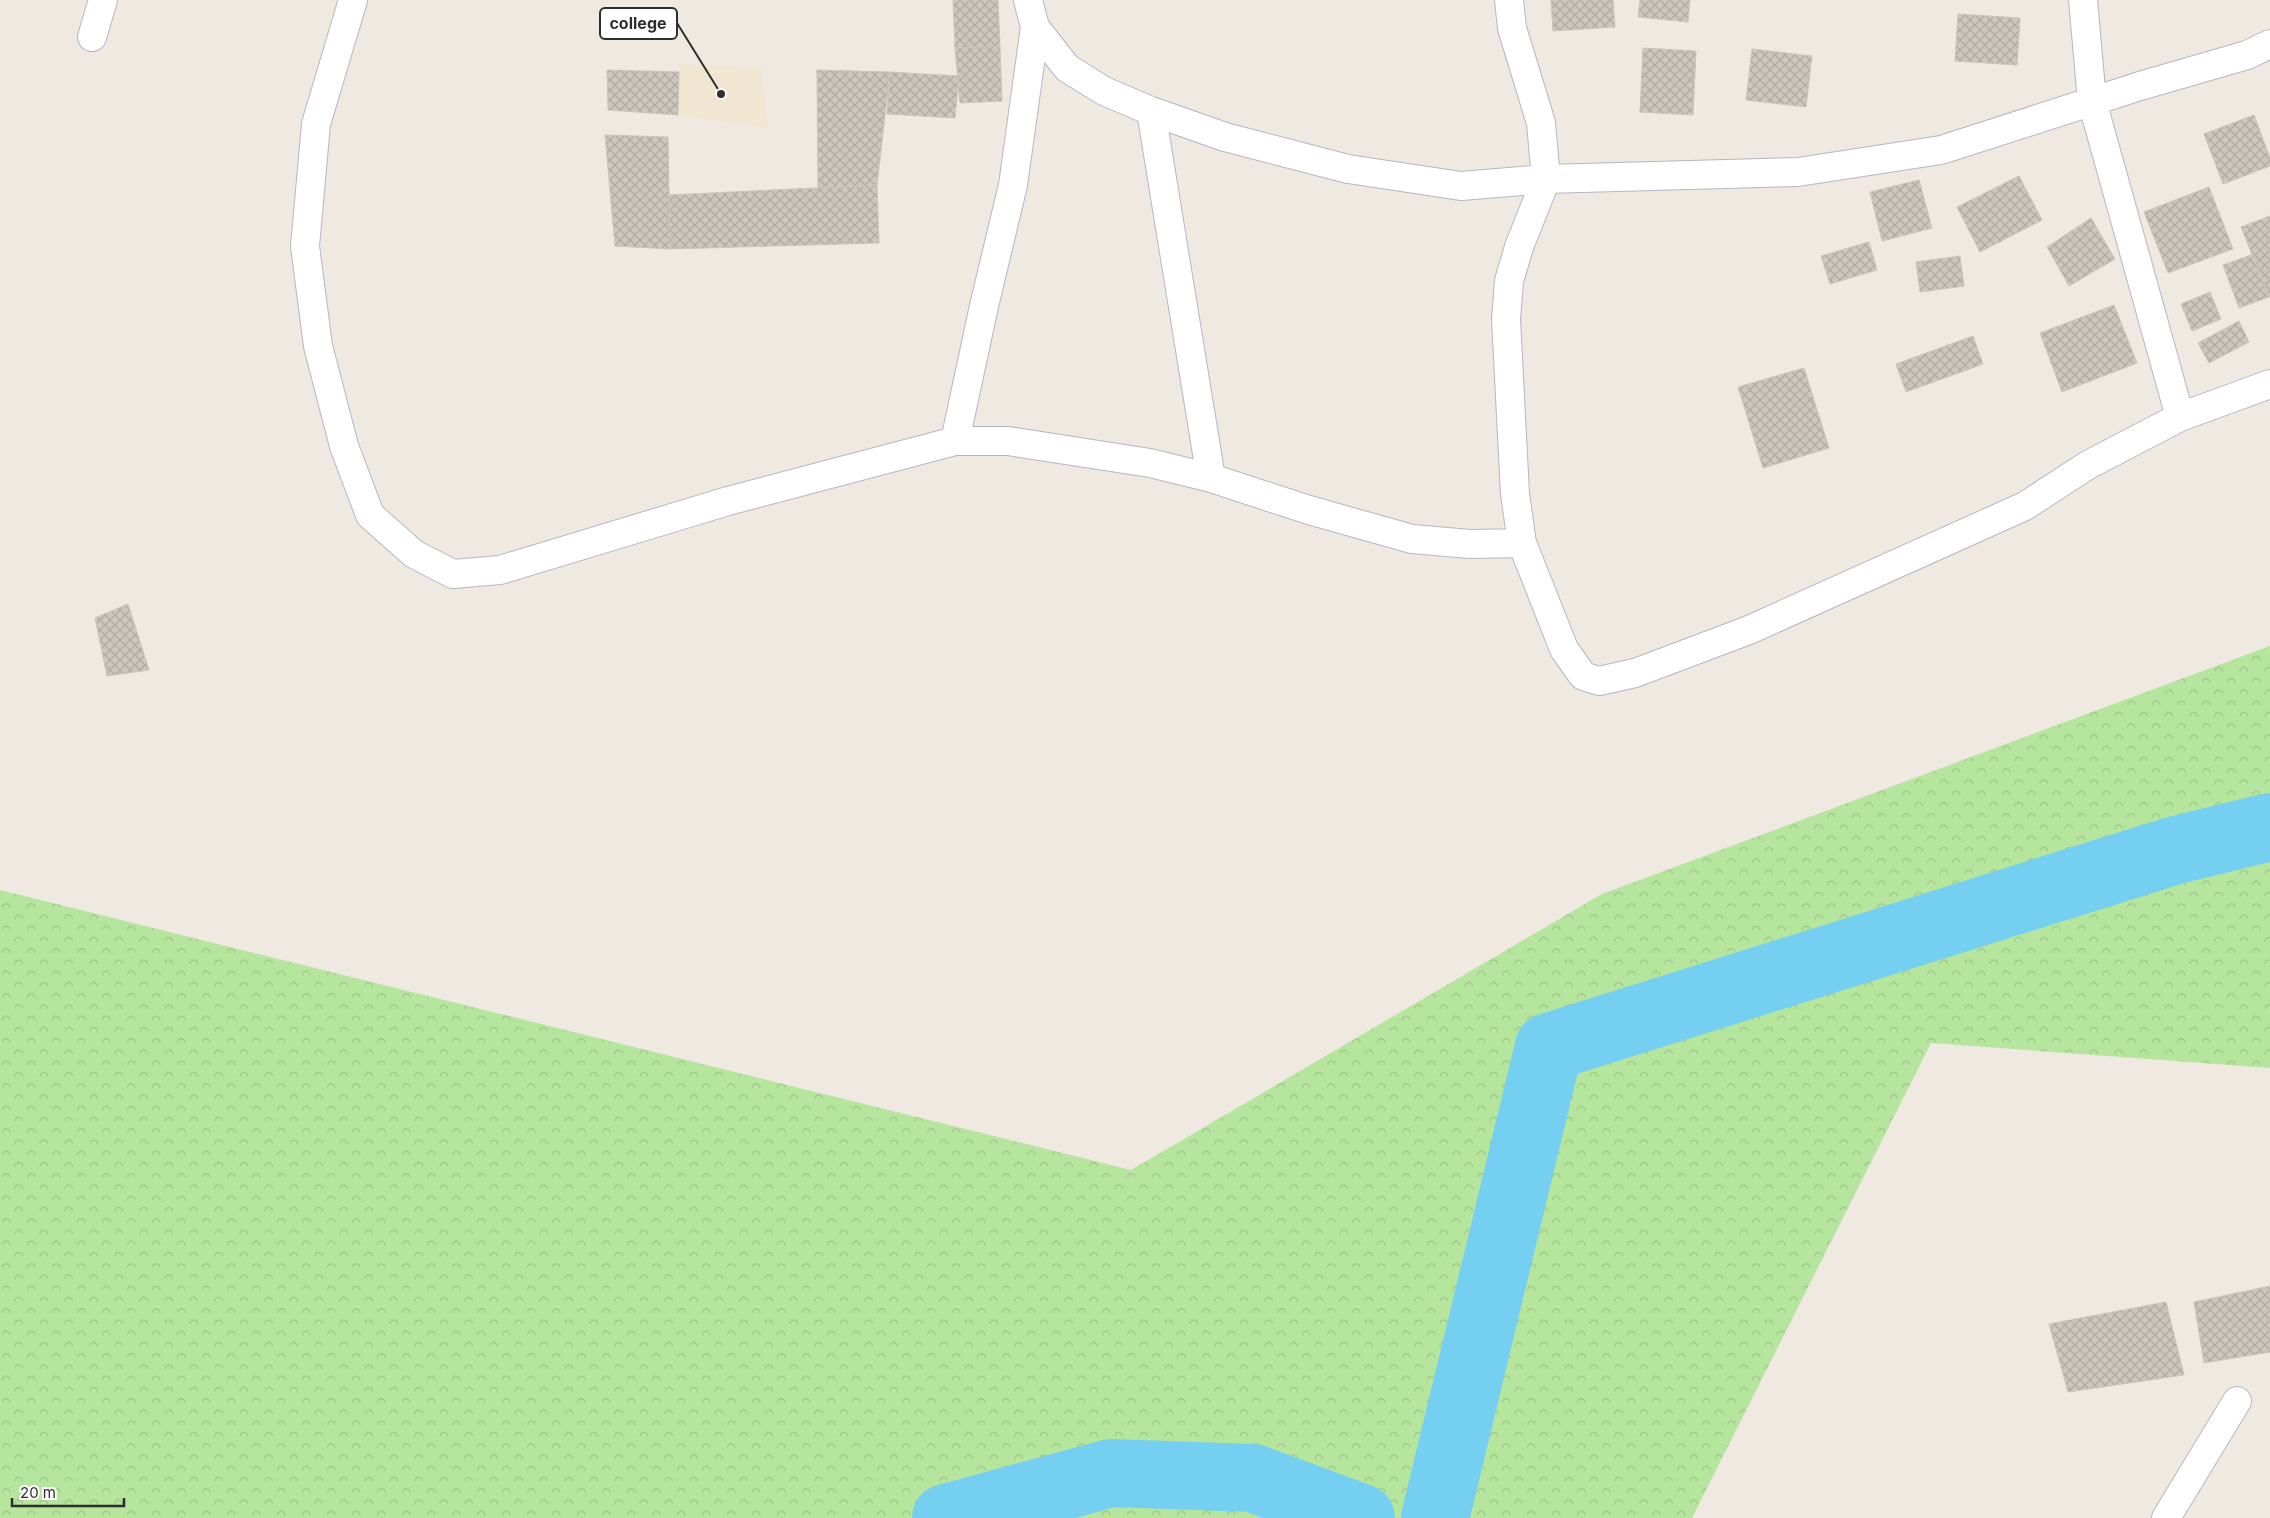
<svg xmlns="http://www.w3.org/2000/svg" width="2270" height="1518" font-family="Inter,sans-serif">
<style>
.education{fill:#f0e6d1}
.forest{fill:url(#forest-crowns)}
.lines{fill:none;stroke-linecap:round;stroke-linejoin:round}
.river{stroke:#75cff0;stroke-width:68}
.building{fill:url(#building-cross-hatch);stroke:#cbc5ba}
.minor-casing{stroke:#b4b7c1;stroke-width:30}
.minor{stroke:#fff;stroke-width:28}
.leader{fill:none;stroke:#2e2e2e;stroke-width:2}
.callout-dot{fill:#2e2e2e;stroke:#fff;stroke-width:2}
.callout{fill:#fff;stroke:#2e2e2e;stroke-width:2}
.callout-label{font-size:16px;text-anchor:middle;font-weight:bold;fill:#2e2e2e}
</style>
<defs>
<pattern id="forest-crowns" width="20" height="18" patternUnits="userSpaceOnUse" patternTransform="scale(1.25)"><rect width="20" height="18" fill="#b6e59e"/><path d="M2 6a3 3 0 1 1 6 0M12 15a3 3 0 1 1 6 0" fill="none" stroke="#9dc588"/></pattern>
<pattern id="building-cross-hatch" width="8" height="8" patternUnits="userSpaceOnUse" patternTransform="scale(1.25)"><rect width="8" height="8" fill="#cbc7bf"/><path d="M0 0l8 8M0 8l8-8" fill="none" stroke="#afaba4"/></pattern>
</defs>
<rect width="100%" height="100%" fill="#efe9e1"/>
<path class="education" d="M680 64 761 68 768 128 678 115Z"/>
<path class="forest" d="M2270 646V1068L1931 1043 1692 1518H0V890L1131 1170 1602 894Z"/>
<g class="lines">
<path class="river" d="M946 1518 1111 1473 1253 1478 1361 1518
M1435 1518 1549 1047 2176 850 2270 827"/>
</g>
<path class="building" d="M953 0H998L1000 46 955 48Z
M1551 0H1613L1615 27 1553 31Z
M1640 0H1690L1688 22 1638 17Z
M1958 14 2020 18 2017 65 1955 61Z
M1000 46 1002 101 960 103 955 48Z
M1643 48 1696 51 1693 115 1640 112Z
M1752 49 1812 56 1806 107 1746 100Z
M607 70 679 72 678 115 608 110Z
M817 70 890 72 877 185 818 188Z
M890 72 959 76 955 118 887 114Z
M2254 115 2270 158V166L2223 184 2204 134Z
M605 135 668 137 670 249 615 246Z
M2019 176 2042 220 1980 252 1957 207Z
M1919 180 1932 228 1882 241 1870 192Z
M877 185 879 243 670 249 669 195Z
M2209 187 2233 249 2168 273 2144 212Z
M2270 216V297H2269L2241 227Z
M2091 218 2115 259 2069 286 2047 247Z
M1869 242 1877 270 1830 284 1821 256Z
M2254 254 2269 297 2239 308 2223 265Z
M1960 256 1964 286 1920 292 1916 262Z
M2210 292 2221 319 2192 331 2181 304Z
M2114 305 2137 363 2062 392 2040 333Z
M2239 321 2249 342 2209 363 2198 343Z
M1973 336 1983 364 1906 392 1896 364Z
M1804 368 1829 448 1763 468 1738 387Z
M128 604 149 670 107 676 95 618Z
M2270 1286V1352L2204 1363 2194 1302Z
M2166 1302 2184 1375 2068 1392 2049 1324Z"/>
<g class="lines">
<g class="minor-casing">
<path id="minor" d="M353 0 316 124 305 246 318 346 344 446 370 515 414 554 453 574 500 570 728 501 955 441H1008L1150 463 1211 478 1309 510 1412 539 1470 544 1522 543
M1028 0 1035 27 1067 68 1104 91 1151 111 1225 137 1348 169 1461 186 1546 179 1798 172 1941 150 2140 86 2247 55 2270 44
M1509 0 1512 28 1541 123 1546 179 1519 247 1509 281 1506 319 1515 494 1522 543 1564 649 1583 676 1599 681 1635 673 1749 630 2025 506 2088 465 2180 417 2270 384
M2083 0 2092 101 2180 417
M92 37 103 0
M1151 111 1211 478
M955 441 984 306 1013 185 1035 27
M2166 1518 2237 1401"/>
</g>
<use href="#minor" class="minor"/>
</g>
<path class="leader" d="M721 94L677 23"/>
<circle class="callout-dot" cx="721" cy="94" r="5"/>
<rect class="callout" x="600" y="8" width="77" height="31" rx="5"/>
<g class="callout-label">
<text x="638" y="29">college</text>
</g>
<path d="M12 1498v8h112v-8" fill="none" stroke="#2e2e2e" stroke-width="2.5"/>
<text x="20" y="1498" font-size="15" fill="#2e2e2e" stroke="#ffffff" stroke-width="4" paint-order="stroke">20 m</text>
</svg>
